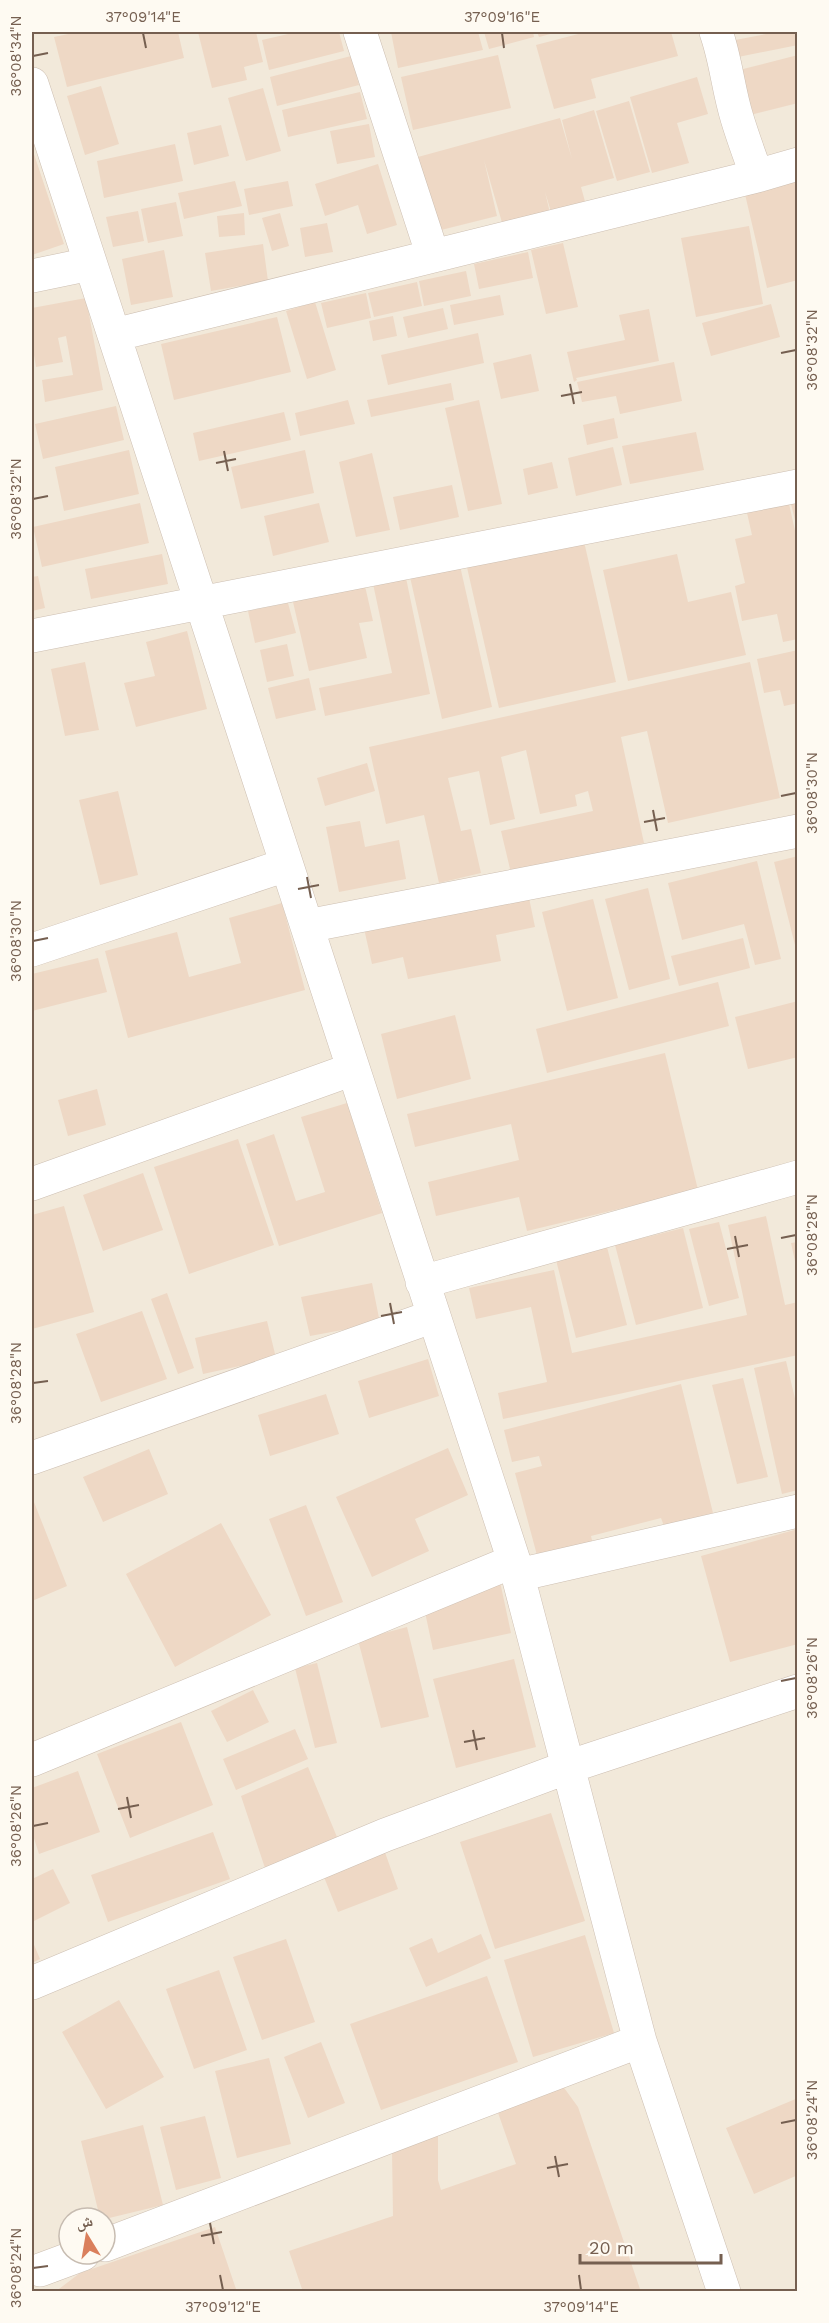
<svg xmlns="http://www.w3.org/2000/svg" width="829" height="2323" font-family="'Work Sans','Noto Naskh Arabic',sans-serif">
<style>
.residential{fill:#f2e9da;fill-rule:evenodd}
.building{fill:#eed8c5}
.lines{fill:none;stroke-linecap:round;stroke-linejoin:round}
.minor-casing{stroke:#cdbfb2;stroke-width:34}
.minor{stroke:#fff;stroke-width:33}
.ticks{fill:none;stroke:#755f50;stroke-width:2}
.neatline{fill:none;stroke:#755f50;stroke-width:2}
.ticks-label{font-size:15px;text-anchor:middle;fill:#755f50}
</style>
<rect width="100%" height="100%" fill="#fbf6eb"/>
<path class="residential" d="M32 32H797V2291L32 2292ZM69 2218H105V2254H69Z"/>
<path class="building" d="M78 32H178L184 58 67 87 54 37Z
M198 32H256L263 62 244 67 247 80 212 88Z
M297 32H339L344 51 269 70 262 40Z
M391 32H478L483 50 398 68Z
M484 32H533L534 37 489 49Z
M537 32H558L539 37Z
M586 32H671L678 56 591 79 596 98 554 109 536 45Z
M777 32H798V45L733 58 730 41Z
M498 55 511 108 413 130 401 77Z
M798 55V103L746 116 735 71Z
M351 56 359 85 277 106 270 77Z
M697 77 708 114 677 123 689 163 652 173 630 97Z
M101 86 119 144 85 155 67 96Z
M263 88 281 151 246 161 228 98Z
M360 92 367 119 288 137 282 110Z
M629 101 650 172 617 181 596 111Z
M594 110 614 178 581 187 586 205 552 215 545 192 550 213 503 226 484 160 497 216 437 231 418 157 560 118 572 159 562 120Z
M369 124 375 157 337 164 330 131Z
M221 125 229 156 194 165 187 133Z
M175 144 183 181 104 198 97 161Z
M32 148 64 244 32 255Z
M378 164 397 225 367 234 358 205 325 216 315 184Z
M798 177V280L767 288 744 190Z
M235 181 242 206 184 219 178 193Z
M288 181 293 206 249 215 244 189Z
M176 202 183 236 148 243 141 209Z
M138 211 144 241 113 247 106 217Z
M244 213 245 235 219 237 217 216Z
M280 213 289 246 272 251 262 218Z
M327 223 333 252 305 257 300 228Z
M749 226 763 304 696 317 681 238Z
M563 243 578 307 546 314 531 250Z
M263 244 268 281 211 291 205 253Z
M164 250 173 297 131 305 122 259Z
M528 252 533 278 479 289 474 264Z
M466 271 471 296 424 306 419 281Z
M417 282 422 306 374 317 368 293Z
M366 293 371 318 327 328 321 303Z
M500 295 504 315 454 325 450 305Z
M86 298 103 390 45 402 42 380 73 375 66 336 58 338 63 362 36 367 32 343V308Z
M315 302 336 370 307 379 286 311Z
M771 304 780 337 711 356 702 323Z
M443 308 448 329 408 338 403 317Z
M649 309 659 361 576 378 577 380 574 382 567 352 625 340 619 315Z
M393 316 397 336 373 341 369 321Z
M277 317 291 372 174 400 161 344Z
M478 333 484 363 388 385 381 355Z
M531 354 539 391 501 399 493 363Z
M674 362 682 401 620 414 616 396 582 402 577 382Z
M451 383 454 400 371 417 367 400Z
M348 400 355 424 300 436 295 413Z
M479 400 502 504 468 511 445 408Z
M116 406 124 440 43 459 35 424Z
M284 412 291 440 199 461 193 433Z
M614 418 618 438 587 445 583 425Z
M696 432 704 470 630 484 622 446Z
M613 447 622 485 576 496 568 458Z
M129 450 139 494 64 511 55 467Z
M305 450 314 493 241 509 231 467Z
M372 453 390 530 356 537 339 462Z
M552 462 558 488 528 495 523 469Z
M452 485 459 517 400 530 393 497Z
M798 490V528H797L788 492Z
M787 495 798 544V639L783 642 777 614 742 621 735 586 745 583 735 539 752 535 745 504Z
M140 503 149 543 42 567 33 527Z
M319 503 329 542 273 556 264 516Z
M583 537 616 682 499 708 466 563Z
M162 554 168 584 91 599 85 569Z
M677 554 688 602 731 592 746 655 628 681 603 570Z
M458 557 492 707 442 719 408 568Z
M405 573 430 694 325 716 319 688 392 673 372 579Z
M38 576 45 608 32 611V577Z
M365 586 373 621 359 623 367 658 309 671 293 602Z
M288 603 296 633 255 643 248 611Z
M187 631 207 709 136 727 124 683 155 676 146 642Z
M287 644 294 676 267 682 260 650Z
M798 650V703L784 706 780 690 764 693 757 659Z
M85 662 99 730 65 736 51 669Z
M750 662 780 798 668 823 647 731 621 737 644 843 511 873 501 831 593 811 588 791 575 795 577 806 540 814 526 750 501 757 515 819 490 825 479 771 448 778 461 831 471 829 481 873 439 883 424 815 386 824 369 747Z
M309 678 316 710 276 719 268 688Z
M367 763 375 791 325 806 317 778Z
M118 791 138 875 100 885 79 800Z
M360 821 365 847 399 840 406 879 339 892 326 827Z
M798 856V953H797L774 862Z
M757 861 781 959 755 965 744 924 682 940 668 883Z
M527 888 535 927 496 935 501 961 408 979 403 957 372 964 363 924Z
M648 888 670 979 629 990 605 899Z
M593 899 618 998 567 1011 542 912Z
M282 903 305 990 128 1038 105 951 177 932 189 977 241 963 229 918Z
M743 938 750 968 679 986 671 956Z
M98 958 107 992 32 1011V974Z
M718 982 729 1026 547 1073 536 1029Z
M798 1001V1057L748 1069 735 1017Z
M455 1015 471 1079 397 1099 381 1034Z
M665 1053 698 1190 527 1231 519 1197 436 1216 428 1182 519 1160 511 1124 415 1147 407 1114Z
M97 1089 106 1125 68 1136 58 1100Z
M347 1103 382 1213 279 1246 246 1144 274 1134 296 1201 325 1192 301 1117Z
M238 1139 274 1245 189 1274 154 1167Z
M143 1173 163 1230 103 1251 83 1195Z
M64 1206 94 1312 32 1329V1215Z
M766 1216 785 1305 798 1302V1355L503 1419 498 1393 547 1382 531 1307 476 1319 469 1288 554 1270 572 1353 747 1315 728 1225Z
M719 1222 739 1298 709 1306 689 1229Z
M683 1228 703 1308 636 1325 615 1245Z
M798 1242V1269L797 1270 791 1243Z
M607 1247 627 1325 576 1338 556 1260Z
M372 1283 380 1323 310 1336 301 1297Z
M167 1293 194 1368 178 1374 151 1299Z
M142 1311 167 1379 101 1402 76 1334Z
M267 1321 276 1358 203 1374 195 1338Z
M428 1359 439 1396 369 1418 358 1381Z
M786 1361 798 1411V1490L782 1494 754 1368Z
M743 1378 768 1477 737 1484 712 1385Z
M681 1384 713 1513 664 1526 661 1518 591 1536 593 1545 538 1559 515 1473 542 1466 539 1456 512 1462 504 1430Z
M326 1394 339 1434 270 1456 258 1415Z
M448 1448 468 1495 415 1519 429 1551 372 1577 336 1497Z
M149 1449 168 1494 103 1522 83 1477Z
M32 1497 67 1586 32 1601Z
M306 1505 343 1602 306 1616 269 1519Z
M221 1523 271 1615 175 1667 126 1574Z
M798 1529V1644L730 1662 701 1556Z
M499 1577 511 1633 433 1650 421 1593Z
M407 1627 429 1717 381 1728 358 1640Z
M514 1659 536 1747 456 1768 433 1679Z
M317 1663 337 1743 315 1748 295 1668Z
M253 1690 269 1722 227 1742 211 1711Z
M181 1722 213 1805 130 1838 97 1754Z
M295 1729 308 1759 236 1790 223 1759Z
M308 1767 337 1837 265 1868 241 1796Z
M78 1771 100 1832 39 1854 32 1832V1788Z
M551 1813 585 1921 495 1949 460 1842Z
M213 1832 230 1879 108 1922 91 1875Z
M382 1844 398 1889 338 1912 320 1867Z
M53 1869 70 1903 32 1922V1879Z
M481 1934 491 1958 426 1987 409 1948 432 1938 438 1953Z
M585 1935 614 2033 533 2057 504 1960Z
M286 1939 315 2022 262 2040 233 1957Z
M32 1940 40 1959 32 1963Z
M219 1970 247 2050 194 2069 166 1989Z
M487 1976 518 2062 381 2110 350 2024Z
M119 2000 164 2077 106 2109 62 2032Z
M321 2042 345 2103 308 2118 284 2057Z
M269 2058 291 2144 237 2158 215 2071Z
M562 2085 578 2107 641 2292H303L289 2251 393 2216 392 2150 438 2135V2180L441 2190 516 2164 496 2107Z
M798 2098V2175L754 2194 726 2128Z
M205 2116 221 2178 176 2190 160 2127Z
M143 2125 163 2205 105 2219 100 2218 81 2141Z
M215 2227 237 2292H55L80 2273Z"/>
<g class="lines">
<g class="minor-casing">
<path id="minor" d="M360 32 433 256
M716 32C726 60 728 89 737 118 743 138 750 157 757 176
M32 84 514 1561 640 2041 724 2292
M32 276 90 264
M114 335 757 176 798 164
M32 636 798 486
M307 926 798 831
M32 950 286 865
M32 1184 353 1069
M422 1282 798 1177
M32 1458 434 1316
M518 1575 798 1511
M32 1760 514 1561
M32 1983 385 1835 568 1767 798 1691
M105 2245 640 2041
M40 2270 83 2254"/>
</g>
<use href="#minor" class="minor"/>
</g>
<path class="ticks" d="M143 33 146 48M502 33 504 48M33 56 48 53M781 353 796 350M570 384 574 404M561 396 582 392M224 451 228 471M216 463 236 459M33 499 48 496M781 796 796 793M653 810 657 831M644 822 665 818M307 877 311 898M298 889 319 885M33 941 48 938M735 1236 739 1257M781 1238 796 1235M727 1249 748 1245M390 1303 394 1324M381 1316 402 1312M33 1383 48 1381M781 1681 796 1678M473 1730 477 1750M464 1742 485 1738M127 1797 131 1818M118 1809 139 1805M33 1826 48 1823M781 2123 796 2120M555 2156 559 2177M547 2168 568 2164M210 2223 214 2244M201 2236 222 2232M33 2268 48 2266M220 2275 223 2290M579 2275 581 2290"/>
<rect width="829" height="2323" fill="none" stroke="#fefaf2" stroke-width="66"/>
<g transform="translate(87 2236) rotate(349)"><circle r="28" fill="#fefaf2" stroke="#c7bcb1" stroke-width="1.5"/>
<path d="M0-4.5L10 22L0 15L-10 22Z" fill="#da7f5c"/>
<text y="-9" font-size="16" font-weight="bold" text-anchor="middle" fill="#755f50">ش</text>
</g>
<path d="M580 2254v9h141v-9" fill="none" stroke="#755f50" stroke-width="3"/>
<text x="589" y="2254" font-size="18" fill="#755f50" stroke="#fefaf2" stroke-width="4.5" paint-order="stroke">20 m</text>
<rect x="33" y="33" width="763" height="2257" class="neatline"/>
<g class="ticks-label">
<text x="143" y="22">37°09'14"E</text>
<text x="502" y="22">37°09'16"E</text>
<text transform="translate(16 56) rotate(-90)" y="5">36°08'34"N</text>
<text transform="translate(812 350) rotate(-90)" y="5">36°08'32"N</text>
<text transform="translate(16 499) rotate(-90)" y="5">36°08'32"N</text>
<text transform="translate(812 793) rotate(-90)" y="5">36°08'30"N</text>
<text transform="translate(16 941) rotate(-90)" y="5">36°08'30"N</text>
<text transform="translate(812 1235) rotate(-90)" y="5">36°08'28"N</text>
<text transform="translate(16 1383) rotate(-90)" y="5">36°08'28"N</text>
<text transform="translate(812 1678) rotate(-90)" y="5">36°08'26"N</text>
<text transform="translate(16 1826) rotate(-90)" y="5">36°08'26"N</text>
<text transform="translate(812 2120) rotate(-90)" y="5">36°08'24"N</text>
<text transform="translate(16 2268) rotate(-90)" y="5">36°08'24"N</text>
<text x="223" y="2312">37°09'12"E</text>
<text x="581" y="2312">37°09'14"E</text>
</g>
</svg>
